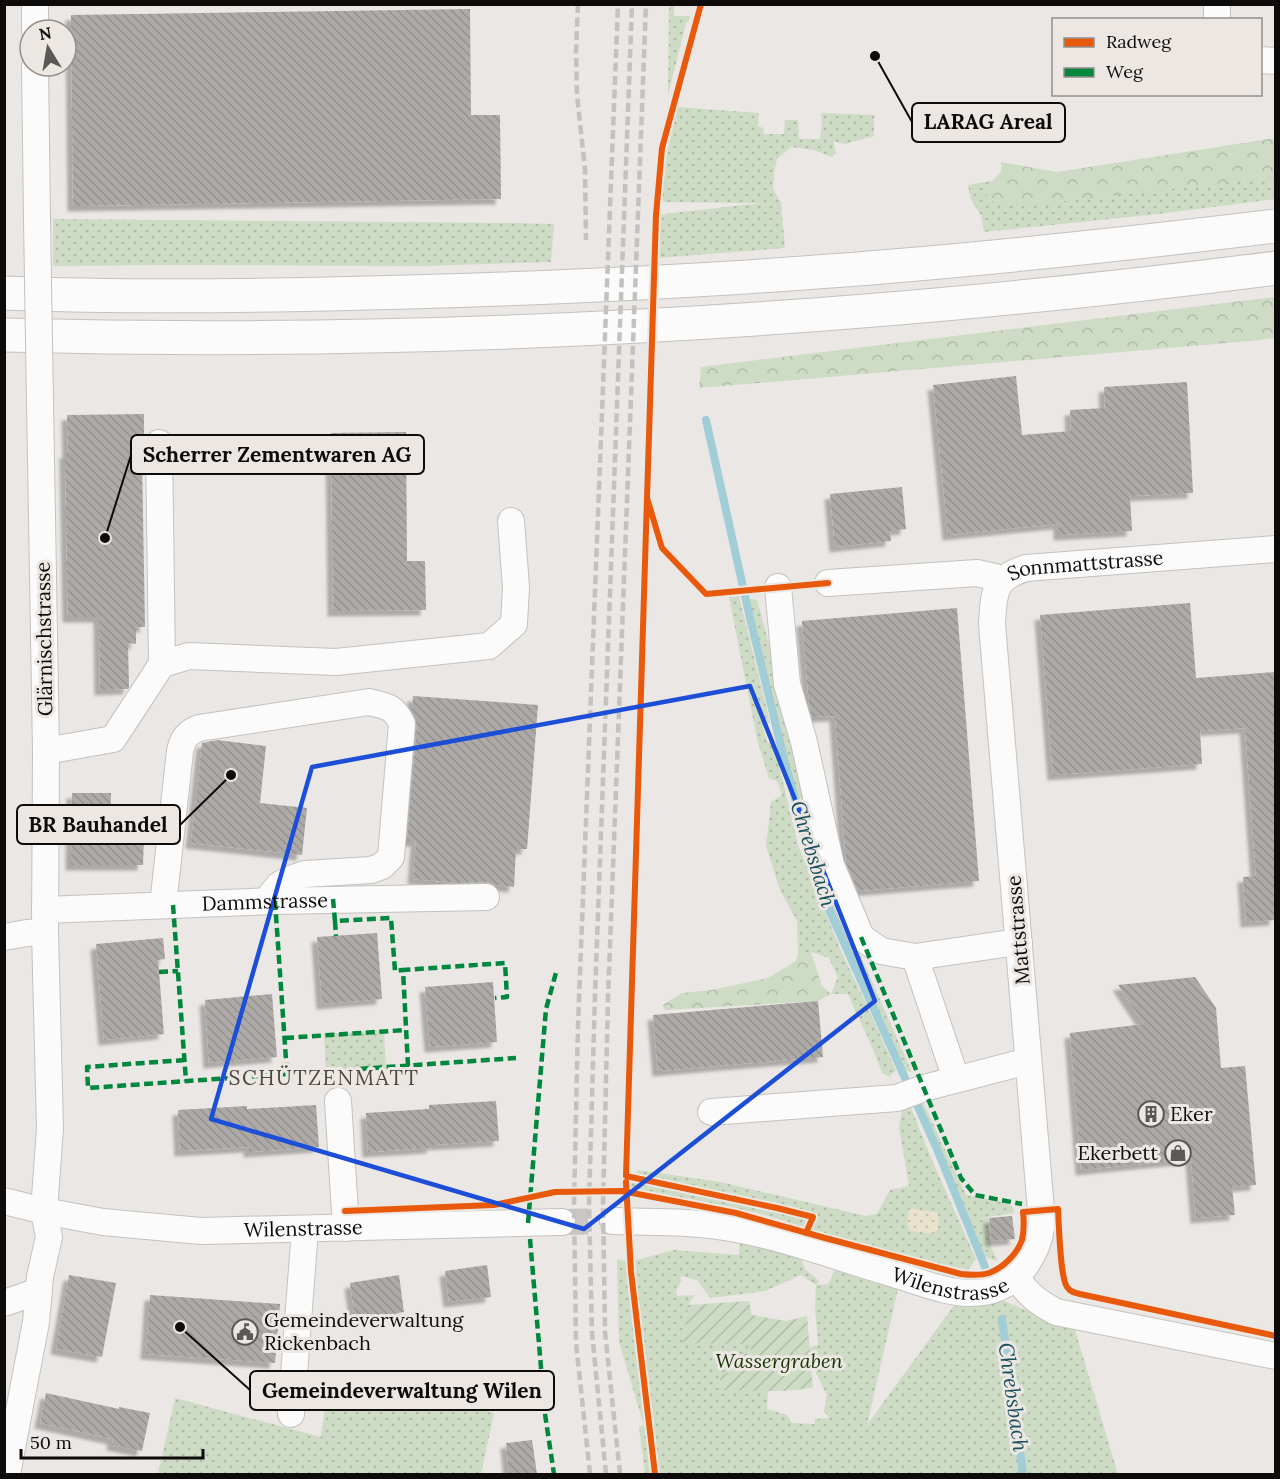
<svg xmlns="http://www.w3.org/2000/svg" width="1280" height="1479" font-family="Lora,serif">
<style>
.grass{fill:url(#grass-dots);fill-rule:evenodd}
.forest{fill:url(#forest-crowns)}
.sand{fill:url(#sand-dots)}
.garden{fill:url(#garden-furrows)}
.lines{fill:none;stroke-linecap:round;stroke-linejoin:round}
.stream{stroke:#a1cdd7;stroke-width:8}
.building{fill:url(#building-back-hatch);filter:url(#shadow)}
.minor-tunnel{stroke:#c9c6c3;stroke-width:26;stroke-dasharray:26 13;stroke-linecap:butt}
.minor-casing{stroke:#c4c2bf;stroke-width:28}
.highway-casing{stroke:#c4c2bf;stroke-width:35}
.minor{stroke:#fcfbfb;stroke-width:26}
.highway{stroke:#fcfbfb;stroke-width:33}
.rail{stroke:#c2c2c1;stroke-width:4.5;stroke-dasharray:9 4.5;stroke-linecap:butt}
.minor-bridge-casing{stroke:#c4c2bf;stroke-width:28;stroke-linecap:butt}
.minor-bridge{stroke:#fcfbfb;stroke-width:26}
.quiet{stroke:#00873e;stroke-width:4.5;stroke-dasharray:9 4.5;stroke-linecap:butt}
.cycleway-casing{stroke:#ece7e2;stroke-width:10}
.cycleway{stroke:#e8590c;stroke-width:6}
.marked{fill:none;stroke:#1d4ed8;stroke-width:4.5;stroke-linejoin:round}
.labels{text-anchor:middle;stroke-width:6;stroke-linejoin:round;paint-order:stroke}
.street-label{font-size:20px;fill:#0d0c0a;stroke:#ece7e2}
.poi-label{font-size:20px;fill:#0d0c0a;stroke:#ece7e2;text-anchor:start}
.park-label{font-size:20px;font-style:italic;fill:#173405;stroke:#ece7e2}
.water-label{font-size:21px;font-style:italic;fill:#1a515d;stroke:#ece7e2}
.neighbourhood-label{font-size:21px;letter-spacing:1.5px;fill:#4c4743;stroke:#ece7e2}
.leader{fill:none;stroke:#0d0c0a;stroke-width:2}
.callout-dot{fill:#0d0c0a;stroke:#ece7e2;stroke-width:2}
.callout{fill:#ece7e2;stroke:#0d0c0a;stroke-width:2}
.callout-label{font-size:21px;text-anchor:middle;font-weight:bold;fill:#0d0c0a}
</style>
<defs>
<pattern id="grass-dots" width="8" height="8" patternUnits="userSpaceOnUse" patternTransform="scale(1.5)"><rect width="8" height="8" fill="#cedbc5"/><path d="M2 2h.1M6 6h.1" fill="none" stroke="#b0bba8" stroke-width="1.8" stroke-linecap="round"/></pattern>
<pattern id="forest-crowns" width="20" height="18" patternUnits="userSpaceOnUse" patternTransform="scale(1.5)"><rect width="20" height="18" fill="#cedbc5"/><path d="M2 6a3 3 0 1 1 6 0M12 15a3 3 0 1 1 6 0" fill="none" stroke="#b0bba8"/></pattern>
<pattern id="sand-dots" width="8" height="8" patternUnits="userSpaceOnUse" patternTransform="scale(1.5)"><rect width="8" height="8" fill="#e9e2cc"/><path d="M2 2h.1M6 6h.1" fill="none" stroke="#c7c1ae" stroke-width="1.8" stroke-linecap="round"/></pattern>
<pattern id="garden-furrows" width="10" height="10" patternUnits="userSpaceOnUse" patternTransform="scale(1.5)"><rect width="10" height="10" fill="#cedbc5"/><path d="M-1 1l2-2M0 10L10 0M9 11l2-2" fill="none" stroke="#b0bba8"/></pattern>
<pattern id="building-back-hatch" width="6" height="6" patternUnits="userSpaceOnUse" patternTransform="scale(1.5)"><rect width="6" height="6" fill="#adaaa8"/><path d="M-1 5l2 2M0 0l6 6M5-1l2 2" fill="none" stroke="#94918f"/></pattern>
<filter id="shadow"><feDropShadow dx="-5.5" dy="5.5" stdDeviation="1.5" flood-color="#0004"/></filter>
</defs>
<rect width="100%" height="100%" fill="#eae7e4"/>
<path class="grass" d="M669 5H674V16H690L689 21 686 23 668 95Z
M677 107 759 113 758 126 763 128 764 134H784L785 120H798L799 139H820L822 121 821 113 874 115V136L845 144 833 141 836 153 832 157 814 150 791 147 777 159 774 173 773 189 781 203 785 248 657 258 656 215 761 203 663 202 662 179Z
M1275 177 1276 199 1158 214 984 232 981 215 971 200 968 185 992 181 985 188 1220 183Z
M53 219 512 223 554 224 551 262 424 266 170 265 53 266Z
M739 596 770 722 763 728 767 742 774 744 798 845 841 951 875 1023 896 1071 891 1074 889 1083 890 1077 882 1073C873 1046 859 1020 848 994H831L838 977 829 958 811 952H798L797 921 780 890 766 846 771 802 782 795 777 781 769 778 757 739 729 597Z
M745 598 757 600 777 673 802 793 825 875 912 1072 901 1070 898 1066 840 929 811 853 773 719Z
M384 1030 386 1070 326 1073 324 1034Z
M922 1100 966 1195 1008 1203 1014 1209 1013 1213 988 1217 991 1241V1247L998 1261 984 1257 915 1104Z
M910 1105 931 1158 976 1259 968 1270 869 1247 758 1213 629 1188 638 1170 720 1182 866 1216 877 1214 890 1190 909 1186 899 1127 902 1109Z
M740 1239 800 1256 805 1269 819 1281 817 1285 828 1284 835 1270 874 1280 898 1289 867 1425 963 1293 982 1292 1075 1330 1118 1474H645L639 1426H644L619 1342 617 1259 629 1262 674 1250 739 1255ZM801 1275 816 1285 815 1308 818 1345 810 1347 811 1363 827 1395 824 1411 829 1418 815 1419V1424L792 1423 787 1415 767 1409 768 1390H720L734 1370 751 1353 752 1343 688 1305 695 1295 677 1296 676 1291 680 1284 681 1276 697 1280 710 1298 765 1291Z
M328 1382 494 1413 481 1474H158L175 1398 321 1437Z"/>
<path class="forest" d="M1275 138V177L1013 207 988 200 985 188 1002 171 1001 162 1057 172Z
M1275 297V338L1250 341 699 388 701 367Z
M798 952H811L822 986 831 994 818 1001 665 1010 663 1005 682 993 712 990 768 978 796 961Z"/>
<path class="sand" d="M909 1208 938 1213 939 1227 934 1234 909 1231 907 1221Z"/>
<path class="garden" d="M749 1301 752 1315 786 1321 807 1316 813 1388 784 1391 719 1390 721 1376 733 1370 729 1354 751 1353V1344L683 1343 688 1305Z"/>
<g class="lines">
<path class="stream" d="M706 420 749 614 785 763 822 894 937 1149 985 1267
M1002 1319 1023 1474"/>
</g>
<path class="building" d="M470 9 471 115H500L501 199 73 206 71 15Z
M1016 376 1022 435 1071 431 1070 410 1105 408 1104 387 1187 382 1193 493 1130 496 1132 531 1059 535V524L948 535 933 385Z
M144 414V459H142L145 627H136V644L128 643 129 687 128 689 100 690 99 617H68L65 453H68L67 415Z
M406 432 407 561H425L426 610 333 611 331 433Z
M902 487 906 529 890 531 891 541 835 547 830 494Z
M1190 603 1196 678 1275 672V920L1246 922 1243 877 1256 876 1245 728 1200 731 1202 764 1053 775 1040 615Z
M957 608 979 881 858 891 846 863 835 716 812 717 809 705 802 621Z
M413 696 538 705 527 849H516L514 887 495 885 486 882 458 883 413 879 416 841H407L417 725 415 717 412 710Z
M217 740 266 746 260 803 307 808 302 855 191 843 202 743Z
M72 793H111L110 838H144L143 865H71Z
M377 933 382 999 322 1004 317 937Z
M163 938 165 959 158 960 164 1034 104 1040 96 944Z
M1195 977 1216 1008 1221 1068 1245 1066 1256 1185 1232 1187 1235 1215 1196 1218 1191 1159 1081 1170 1070 1033 1144 1024 1118 985Z
M493 982 497 1042 430 1047 425 987Z
M272 994 277 1057 209 1063 205 1000Z
M818 1001 823 1057 658 1071 653 1015Z
M496 1101 499 1141 432 1145V1148L368 1152 366 1113 429 1109V1105Z
M316 1105 319 1147 249 1152V1147L180 1151 178 1110 247 1106V1109Z
M1012 1216 1015 1239 991 1241 989 1218Z
M487 1265 491 1297 449 1302 445 1271Z
M69 1275 116 1283 102 1357 56 1349Z
M399 1275 404 1312 355 1319 350 1283Z
M150 1295 280 1304 275 1363 146 1354Z
M46 1393 119 1409V1407L150 1413 142 1451 112 1445 113 1439 40 1423Z
M532 1440 537 1474H509L506 1443Z"/>
<g class="lines">
<path class="minor-tunnel" d="M562 1222 613 1221"/>
<g class="minor-casing">
<g id="minor">
<path d="M35 4V30"/>
<path d="M1217 20V4"/>
<path d="M1260 60 1276 61"/>
<path d="M35 66 37 219"/>
<path d="M159 443 162 664"/>
<path d="M828 583 977 573 1003 579"/>
<path d="M778 587 787 684 804 742 831 865 861 937 881 951 915 957 1004 944 1019 943"/>
<path d="M46 751 113 739 162 664 189 656 336 662 489 646 514 624 516 587 511 521"/>
<path d="M163 905 180 751C183 738 187 733 199 728L369 702C386 706 394 706 402 724L391 857 382 866 371 870 305 874 290 879 279 885 266 901"/>
<path id="s1" d="M45 910 275 901 486 897"/>
<path d="M4 937 27 933 45 932"/>
<path d="M915 957 956 1079"/>
<path d="M338 1101 346 1228"/>
<path d="M711 1112 897 1098 924 1088 1028 1061"/>
<path id="s2" d="M4 1201 44 1211 103 1222 201 1231 562 1222"/>
<path id="s3" d="M613 1221C654 1222 696 1221 737 1229 789 1239 840 1258 891 1273 920 1282 954 1297 984 1292 1018 1286 1038 1255 1042 1223L992 624C994 593 993 578 1026 568L1276 549"/>
<path d="M1016 1277C1028 1295 1038 1302 1056 1312L1276 1356"/>
<path d="M4 1303 39 1291"/>
<path d="M291 1414 305 1229"/>
<path d="M7 1474 36 1322 40 1277 49 1237 44 1211 50 1128 45 932 46 751 40 402"/>
</g>
</g>
<g class="highway-casing">
<path id="highway" d="M4 293C139 298 274 296 408 292 549 288 689 282 830 271 979 260 1127 244 1276 226
M4 335C429 346 855 322 1276 268"/>
</g>
<use href="#minor" class="minor"/>
<use href="#highway" class="highway"/>
<path class="rail" d="M578 4 576 52 577 95 585 169 586 240
M590 1474 576 1343 574 1204 578 1025 618 4
M606 1474 592 1333 589 1204 595 994 632 4
M620 1474 605 1332 603 1204 608 998 646 4"/>
<g class="minor-bridge-casing">
<path id="minor-bridge" d="M37 219 40 402"/>
</g>
<use href="#minor-bridge" class="minor-bridge"/>
<path class="quiet" d="M333 899 335 921 391 918 395 971 403 970
M275 901 287 1074
M173 905 186 1081
M335 921 336 936
M861 937 961 1178 975 1195 1022 1204
M159 972 178 971
M285 1038 406 1030
M185 1060 87 1067 88 1088 516 1058
M408 1066 403 970 505 963 507 997 495 998
M528 1223 546 1009 557 969
M530 1239 545 1414 554 1474"/>
<g class="cycleway-casing">
<path id="cycleway" d="M701 4 662 148 656 215 647 498 662 548 706 594 828 583
M647 498 626 1176 777 1208 813 1217 806 1233
M626 1182 631 1272 655 1474
M345 1211 494 1205 555 1192 622 1191 736 1213 825 1238 961 1274C970 1275 980 1276 989 1273 1003 1268 1017 1254 1022 1240 1024 1231 1024 1221 1023 1212L1058 1209C1059 1224 1060 1277 1067 1287 1070 1292 1075 1293 1080 1294L1276 1336"/>
</g>
<use href="#cycleway" class="cycleway"/>
</g>
<path class="marked" d="M750 686 875 1001 584 1229 211 1119 312 767Z"/>
<defs>
<g id="building-ring" transform="scale(1.35)"><circle r="9.5" fill="#ece7e2" stroke="#5a5956" stroke-width="1.5"/><path d="M-4-6H4V6H1V3H-1V6H-4ZM-2.5-4.3h1.7v1.8h-1.7ZM.8-4.3h1.7v1.8H.8ZM-2.5-1h1.7V.8h-1.7ZM.8-1h1.7V.8H.8Z" fill="#5a5956"/></g>
<g id="shop-ring" transform="scale(1.35)"><circle r="9.5" fill="#ece7e2" stroke="#5a5956" stroke-width="1.5"/><path d="M-5-2.5h2.3a2.7 3.5 0 0 1 5.4 0H5L5.5 6h-11ZM-1.5-2.5h3a1.5 2.3 0 0 0-3 0Z" fill="#5a5956"/></g>
<g id="civic-ring" transform="scale(1.35)"><circle r="9.5" fill="#ece7e2" stroke="#5a5956" stroke-width="1.5"/><path d="M-.6-6.5H3V-4.5H.6V-3L4-1V1h2V6H-6V1h2V-1L-.6-3ZM-1.2 2.5V6h2.4V2.5Z" fill="#5a5956"/></g>
</defs>
<g fill-rule="evenodd">
<use href="#building-ring" x="1151" y="1114"/>
<use href="#shop-ring" x="1178" y="1153"/>
<use href="#civic-ring" x="245" y="1332"/>
</g>
<g class="labels">
<g class="street-label">
<text dy="7" stroke="none"><textPath href="#s3" startOffset="1210">Sonnmattstrasse</textPath></text>
<text transform="translate(44 639) rotate(-91)" y="7">Glärnischstrasse</text>
<text dy="7" stroke="none"><textPath href="#s1" startOffset="220">Dammstrasse</textPath></text>
<text transform="translate(1018 930) rotate(-95)" y="7">Mattstrasse</text>
<text dy="7" stroke="none"><textPath href="#s2" startOffset="302">Wilenstrasse</textPath></text>
<text dy="7" stroke="none"><textPath href="#s3" startOffset="346">Wilenstrasse</textPath></text>
</g>
<g class="poi-label">
<text x="1170" y="1121">Eker</text>
<text x="1158" y="1160" text-anchor="end">Ekerbett</text>
<text x="264" y="1327">Gemeindeverwaltung<tspan x="264" dy="23">Rickenbach</tspan></text>
</g>
<g class="park-label">
<text x="779" y="1368">Wassergraben</text>
</g>
<g class="water-label">
<text transform="translate(813 854) rotate(73)" y="7">Chrebsbach</text>
<text transform="translate(1013 1397) rotate(82)" y="7">Chrebsbach</text>
</g>
<g class="neighbourhood-label">
<text x="324" y="1085">SCHÜTZENMATT</text>
</g>
</g>
<path class="leader" d="M875 56L912 122M105 538L131 455M231 775L180 825M180 1327L250 1390"/>
<g class="callout-dot">
<circle cx="875" cy="56" r="6"/>
<circle cx="105" cy="538" r="6"/>
<circle cx="231" cy="775" r="6"/>
<circle cx="180" cy="1327" r="6"/>
</g>
<g class="callout">
<rect x="912" y="103" width="153" height="39" rx="6"/>
<rect x="131" y="435" width="293" height="39" rx="6"/>
<rect x="17" y="805" width="163" height="39" rx="6"/>
<rect x="250" y="1371" width="304" height="39" rx="6"/>
</g>
<g class="callout-label">
<text x="988" y="129">LARAG Areal</text>
<text x="277" y="462">Scherrer Zementwaren AG</text>
<text x="98" y="832">BR Bauhandel</text>
<text x="402" y="1398">Gemeindeverwaltung Wilen</text>
</g>
<rect width="1280" height="1479" fill="none" stroke="#0d0c0a" stroke-width="12"/>
<rect x="1052" y="18" width="210" height="78" fill="#ece7e2" stroke="#938f8c" stroke-width="1.5"/>
<rect x="1064" y="38" width="30" height="9" fill="#e8590c" stroke="#938f8c" stroke-width="1.5"/>
<text x="1106" y="48" font-size="18" fill="#0d0c0a">Radweg</text>
<rect x="1064" y="68" width="30" height="9" fill="#00873e" stroke="#938f8c" stroke-width="1.5"/>
<text x="1106" y="78" font-size="18" fill="#0d0c0a">Weg</text>
<g transform="translate(48 48) rotate(349)"><circle r="28" fill="#ece7e2" stroke="#938f8c" stroke-width="1.5"/>
<path d="M0-4.5L10 22L0 15L-10 22Z" fill="#5a5956"/>
<text y="-9" font-size="16" font-weight="bold" text-anchor="middle" fill="#0d0c0a">N</text>
</g>
<path d="M21 1449v9h182v-9" fill="none" stroke="#0d0c0a" stroke-width="3"/>
<text x="30" y="1449" font-size="18" fill="#0d0c0a" stroke="#ece7e2" stroke-width="4.5" paint-order="stroke">50 m</text>
</svg>
